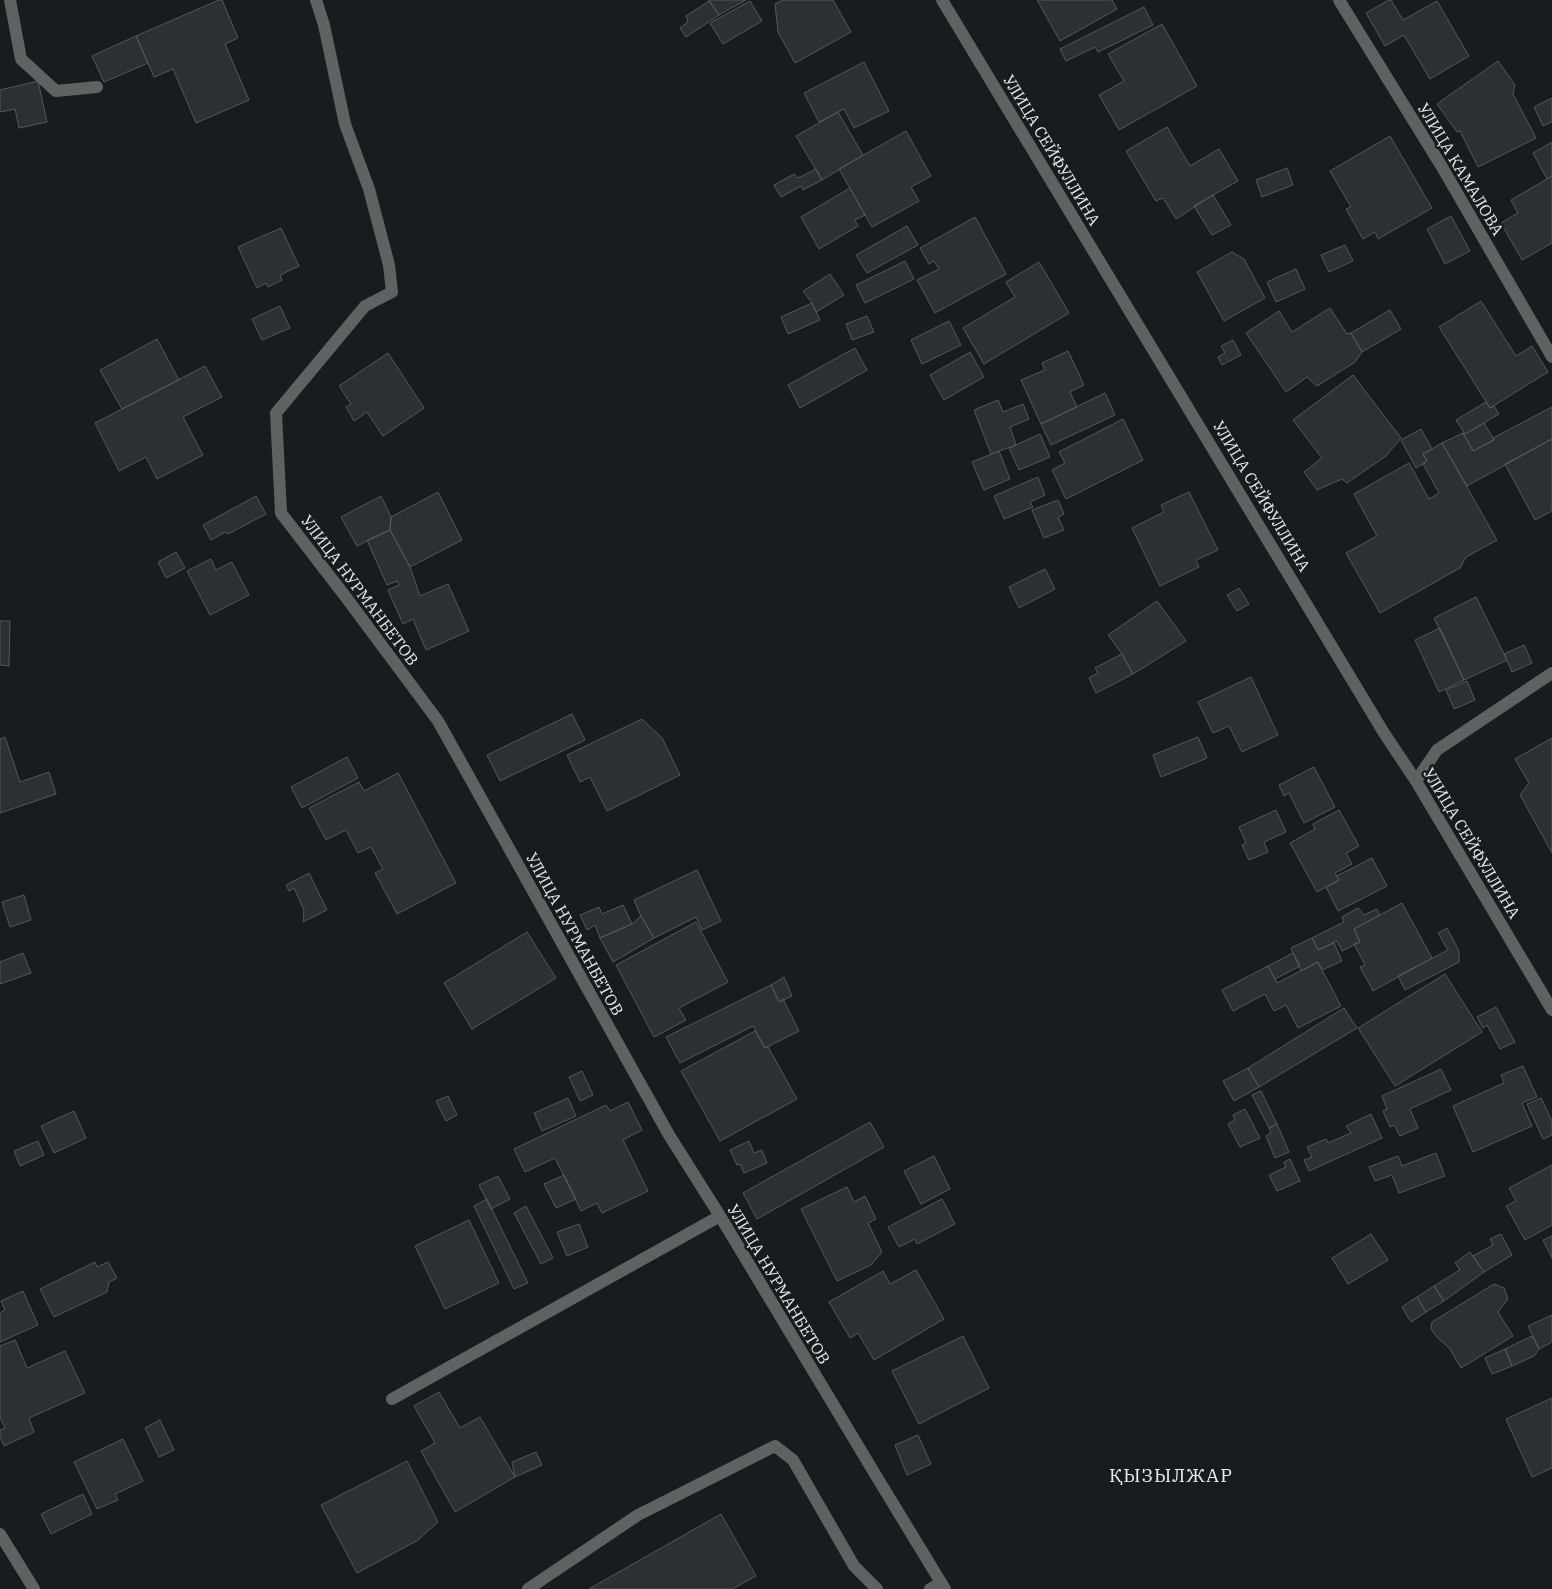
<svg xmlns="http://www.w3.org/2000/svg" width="1552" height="1589" font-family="'IBM Plex Serif',serif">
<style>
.building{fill:#2b3032;stroke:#53585a}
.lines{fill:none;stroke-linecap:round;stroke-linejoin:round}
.service{stroke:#5f6263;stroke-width:12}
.minor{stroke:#5f6263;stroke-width:12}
.tertiary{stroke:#5f6263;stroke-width:12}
.labels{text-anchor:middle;stroke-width:5;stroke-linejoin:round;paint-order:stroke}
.street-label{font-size:16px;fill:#eaedee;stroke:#181c1e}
.quarter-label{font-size:19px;letter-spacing:1px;fill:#eaedee;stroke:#181c1e}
</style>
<rect width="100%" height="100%" fill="#181c1e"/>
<path class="building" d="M219 0H222L238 38 225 44 249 100 196 123 173 69 154 77 136 36Z
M709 0H746L719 15Z
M783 0H833L851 32 795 63 778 32 775 4Z
M1037 0H1112L1117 9 1060 41Z
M1389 0H1391L1403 20 1437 1 1469 56 1430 79 1404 35 1385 46 1366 13Z
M709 1 719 15 686 37 680 28 688 22 686 16Z
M750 1 762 21 723 44 710 23Z
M1144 7 1153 25 1098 52 1095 47 1066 61 1060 49Z
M1162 24 1197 86 1119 130 1099 95 1124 81 1108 54Z
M136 36 148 63 104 82 92 56Z
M1498 61 1515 85 1513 94 1536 138 1478 167 1460 131 1457 132 1437 104Z
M864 62 889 111 854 128 844 109 819 122 804 93Z
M38 81 47 122 19 128 15 109 0 112V90Z
M1552 98V122L1543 126 1534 107Z
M838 112 863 155 822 180 796 136Z
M1167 127 1190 166 1219 149 1238 181 1213 195 1176 219 1163 198 1156 201 1126 151Z
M906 131 931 176 911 187 919 201 872 227 839 169Z
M1390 136 1432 208 1378 239 1375 232 1363 239 1346 209 1351 207 1330 171Z
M1552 142V176L1547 179 1533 153Z
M1287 168 1293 185 1262 197 1256 180Z
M816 169 822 180 803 190 801 186 781 197 774 185 794 174 798 178Z
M1552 176V243L1522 260 1501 223 1518 213 1511 200Z
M850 188 865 215 855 220 858 226 819 249 801 217Z
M1213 195 1231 225 1212 235 1194 206Z
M1451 216 1470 251 1445 264 1427 229Z
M975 217 1006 274 935 313 917 280 939 269 934 261 929 264 920 248Z
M907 226 918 245 867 273 856 255Z
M281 228 299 266 280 275 282 280 268 287 266 283 257 288 238 247Z
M1345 245 1353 261 1329 272 1321 255Z
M1232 252 1244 259 1265 298 1224 321 1197 272Z
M905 261 914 279 865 303 856 285Z
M1039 262 1069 313 984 364 963 328 1015 297 1006 282Z
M1296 269 1305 289 1276 302 1267 282Z
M830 274 844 295 816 312 812 303 803 291Z
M1481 301 1516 356 1532 346 1548 372 1490 408 1439 327Z
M812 303 820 320 788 334 781 317Z
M280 306 290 328 262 340 252 319Z
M1330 308 1347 334 1351 333 1362 352 1355 362 1317 386 1307 377 1286 392 1246 333 1279 311 1292 332Z
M1390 310 1401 329 1362 352 1351 333Z
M867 316 874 332 852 340 846 324Z
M949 321 961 345 922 364 911 340Z
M157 339 179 380 122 409 100 370Z
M1233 340 1241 355 1222 365 1218 357 1225 353 1221 346Z
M855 348 867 370 800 408 788 385Z
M1068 351 1084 385 1070 392 1077 407 1041 424 1021 380 1045 370 1042 363Z
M970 352 984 377 944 400 930 375Z
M388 353 424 408 383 436 367 412 354 421 346 407 351 404 339 386Z
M205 366 222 397 183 417 203 455 157 479 146 457 119 471 95 423Z
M1353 375 1401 438 1386 456 1347 483 1342 479 1317 490 1304 472 1322 458 1293 420Z
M1105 393 1115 415 1051 445 1041 424Z
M998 400 1003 412 1023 404 1029 419 1010 427 1016 445 991 454 974 410Z
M1486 402 1490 408 1494 406 1499 414 1465 434 1456 420Z
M1552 407V439L1467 486 1442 443 1463 433 1473 451 1494 440 1493 438Z
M1123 419 1143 460 1066 499 1052 470 1065 463 1059 452Z
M1484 423 1494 440 1473 451 1463 433 1465 434Z
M1421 429 1432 449 1423 454 1427 461 1416 468 1401 440Z
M1040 434 1050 457 1019 470 1009 448Z
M1552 439V511L1535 520 1505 464Z
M1442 443 1497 540 1466 557 1460 568 1380 613 1346 553 1377 536 1354 494 1409 463 1429 499 1439 493 1423 464 1427 461 1423 454Z
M999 451 1010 479 984 490 972 462Z
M1038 477 1045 495 1030 502 1033 507 1004 519 994 496Z
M438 492 462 540 410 567 390 530 391 517Z
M1189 492 1218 550 1196 560 1199 567 1160 586 1132 528 1164 512 1161 505Z
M256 496 266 514 228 534 225 532 211 540 203 525Z
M381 496 391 517 390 530 357 546 341 517Z
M1058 500 1064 514 1058 517 1064 530 1044 538 1032 510Z
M390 530 410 567 420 596 448 584 469 631 426 650 413 619 403 624 388 590 399 585 397 581 387 585 367 540Z
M176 552 185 568 166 578 158 562Z
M211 559 216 570 232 562 249 595 210 615 187 571Z
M1045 569 1055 589 1019 608 1009 587Z
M1239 588 1249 604 1237 611 1227 595Z
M1476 597 1507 660 1464 680 1434 618Z
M1157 601 1186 641 1133 674 1122 654 1108 635Z
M0 621H10L9 666 0 665Z
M1440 628 1464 680 1439 692 1415 640Z
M1524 645 1532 663 1512 672 1504 654Z
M1122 654 1133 674 1096 693 1089 678 1098 673 1095 668Z
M1251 677 1278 735 1242 752 1229 726 1213 733 1198 702Z
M1467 681 1475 700 1454 709 1446 690Z
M572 714 585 740 500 781 487 755Z
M642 719 662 738 680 775 607 811 590 777 580 782 567 755Z
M5 737 20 782 49 772 56 794 0 813V739Z
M1198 737 1207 758 1161 777 1153 755Z
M1552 738V853L1520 795 1529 783 1515 759Z
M347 757 358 778 302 808 291 787Z
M1314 767 1335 807 1304 823 1289 793 1284 796 1279 785Z
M398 773 456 883 397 914 375 873 383 869 371 847 358 853 346 830 326 840 309 808 359 782 364 791Z
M1276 810 1286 832 1264 842 1268 852 1249 860 1242 845 1246 843 1239 827Z
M1339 810 1359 846 1346 853 1352 864 1335 873 1339 880 1317 892 1290 843 1315 829 1313 824Z
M1372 858 1387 886 1338 911 1326 887 1339 880 1337 876Z
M697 870 721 921 702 930 696 917 654 938 641 916 634 900Z
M309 873 327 910 303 922 304 910 294 888 289 891 286 885Z
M24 895 31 920 10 927 2 902Z
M1402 903 1432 958 1373 991 1360 967 1365 965 1354 944 1360 942 1354 929Z
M623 905 632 924 600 938 595 925 587 930 580 915 599 907 602 914Z
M1358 908 1364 915 1377 909 1380 915 1354 929 1360 942 1342 951 1337 941 1318 950 1312 938 1344 922 1342 917Z
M641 916 654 938 613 962 600 938 632 924Z
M696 922 728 982 679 1008 686 1020 654 1037 616 965Z
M1447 928 1459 951V962L1405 990 1398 976 1448 950 1438 933Z
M527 932 556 978 472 1029 444 983Z
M1312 938 1318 950 1334 943 1342 961 1322 970 1318 962 1301 971 1291 948Z
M23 953 31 973 0 984V962Z
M1293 953 1300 966 1275 979 1268 966Z
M1318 962 1341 1006 1298 1028 1286 1005 1274 1011 1265 994 1233 1011 1222 990 1268 966 1277 983Z
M1445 974 1482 1032 1395 1086 1358 1028Z
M784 977 792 996 779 1002 771 985Z
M771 985 779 1002 783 999 799 1031 765 1048 753 1026 680 1063 666 1037Z
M1496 1007 1515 1042 1500 1049 1487 1025 1483 1028 1477 1017Z
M1344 1008 1357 1028 1259 1087 1248 1068Z
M755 1031 765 1048 768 1047 797 1099 720 1141 681 1071Z
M1523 1066 1537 1097 1522 1103 1532 1126 1473 1152 1453 1106 1504 1083 1501 1075Z
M1248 1068 1259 1087 1234 1101 1223 1081Z
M1441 1069 1451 1090 1410 1109 1418 1128 1400 1136 1394 1125 1390 1127 1383 1111 1387 1109 1382 1096Z
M582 1071 593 1095 580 1101 569 1077Z
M1261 1091 1277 1124 1269 1128 1252 1095Z
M448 1096 457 1115 446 1121 436 1101Z
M568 1098 576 1116 542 1131 534 1113Z
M1541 1098 1552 1121V1135L1543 1139 1527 1104Z
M628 1102 642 1130 623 1140 648 1191 602 1213 597 1203 581 1211 555 1158 525 1172 514 1149 606 1105 610 1111Z
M1245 1109 1260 1138 1240 1147 1228 1124 1235 1120 1233 1115Z
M74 1111 86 1138 54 1153 41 1126Z
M1371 1114 1382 1138 1309 1171 1304 1160 1312 1157 1307 1147 1326 1139 1328 1143 1351 1133 1346 1126Z
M870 1122 884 1147 757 1219 743 1193Z
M1277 1124 1289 1152 1275 1158 1266 1136 1271 1133 1269 1128Z
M38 1141 44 1155 20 1166 14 1151Z
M749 1141 754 1153 762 1150 767 1163 744 1173 740 1164 737 1165 730 1150Z
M1436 1153 1445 1176 1399 1193 1392 1175 1375 1181 1369 1167 1398 1156 1402 1166Z
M934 1156 950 1189 921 1204 904 1171Z
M1290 1159 1300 1181 1277 1191 1269 1175 1286 1167 1284 1162Z
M1552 1165V1225L1525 1240 1506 1206 1516 1201 1509 1188Z
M564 1175 576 1199 556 1208 544 1184Z
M498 1176 510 1199 491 1209 479 1185Z
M847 1187 854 1202 865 1196 876 1219 868 1223 882 1252 871 1265 837 1281 801 1209Z
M487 1199 528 1283 514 1289 474 1206Z
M942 1199 955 1224 917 1244 915 1239 899 1247 888 1227Z
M526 1206 553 1258 541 1264 514 1213Z
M469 1220 499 1283 445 1309 415 1246Z
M579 1224 588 1247 567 1256 557 1232Z
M1371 1234 1388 1260 1348 1284 1332 1258Z
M1501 1234 1512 1255 1484 1272 1473 1256 1493 1245 1490 1239Z
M1552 1236V1258L1543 1240Z
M1470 1252 1484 1272 1444 1301 1434 1286 1460 1270 1455 1263Z
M95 1262 97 1267 108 1262 117 1278 109 1282 107 1292 54 1317 40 1289Z
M916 1270 944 1319 874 1360 858 1333 850 1338 829 1302 883 1271 890 1284Z
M1494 1284 1504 1288 1508 1299 1498 1312 1513 1336 1461 1368 1450 1349 1437 1337 1431 1329 1432 1322Z
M1434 1286 1444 1301 1426 1312 1417 1297Z
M23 1291 38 1325 0 1342V1313L5 1310 1 1301Z
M1417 1297 1426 1312 1411 1322 1402 1307Z
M1552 1315V1342L1539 1349 1528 1326Z
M963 1336 989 1388 919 1424 892 1371Z
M1532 1336 1539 1349 1534 1356 1512 1366 1505 1349Z
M15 1340 27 1368 65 1351 85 1393 29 1418 34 1432 4 1446 0 1437V1430L5 1428 0 1417V1346Z
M1505 1349 1512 1366 1492 1374 1485 1358Z
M439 1392 460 1428 480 1417 515 1477 455 1512 421 1451 435 1443 414 1406Z
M1552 1398V1468L1532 1477 1506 1419Z
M160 1420 174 1450 159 1457 145 1428Z
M918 1435 931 1464 907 1475 895 1445Z
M123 1439 143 1481 115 1494 118 1500 97 1509 74 1462Z
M536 1452 542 1465 515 1477 512 1462Z
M407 1461 438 1522 418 1540 357 1573 321 1505Z
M83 1494 92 1514 51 1534 41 1514Z
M721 1514 756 1576 732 1589H589Z"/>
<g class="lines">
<path class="service" d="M528 1589 638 1515 775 1446 793 1460 854 1566 877 1589
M930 1589 941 1583"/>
<path class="minor" d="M10 0 21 59 56 91 97 87
M316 0 324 25 345 124 369 189 389 265 392 292 365 306 276 413 281 513 345 596 438 721 669 1135 720 1216 875 1474 945 1589
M1339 0 1442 167 1552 357
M1416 781 1437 750 1552 673
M392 1399 720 1216
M0 1534 34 1589"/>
<path class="tertiary" d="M942 0 1384 733 1416 781 1552 1010"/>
</g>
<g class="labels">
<g class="street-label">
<text transform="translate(1052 150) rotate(59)" y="6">УЛИЦА СЕЙФУЛЛИНА</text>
<text transform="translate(1461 169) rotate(59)" y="6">УЛИЦА КАМАЛОВА</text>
<text transform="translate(1262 496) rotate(59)" y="6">УЛИЦА СЕЙФУЛЛИНА</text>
<text transform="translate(360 590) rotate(53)" y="6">УЛИЦА НУРМАНБЕТОВ</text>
<text transform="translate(1472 843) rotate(59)" y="6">УЛИЦА СЕЙФУЛЛИНА</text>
<text transform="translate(575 934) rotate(61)" y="6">УЛИЦА НУРМАНБЕТОВ</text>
<text transform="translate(779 1284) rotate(59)" y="6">УЛИЦА НУРМАНБЕТОВ</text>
</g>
<g class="quarter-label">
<text x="1171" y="1482">ҚЫЗЫЛЖАР</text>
</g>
</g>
</svg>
